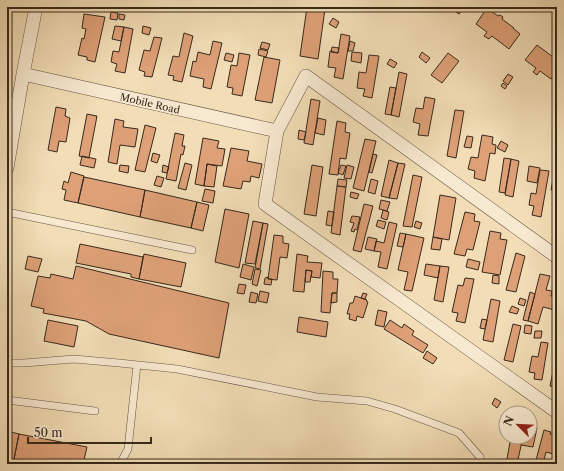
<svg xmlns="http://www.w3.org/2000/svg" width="564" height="471" font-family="'Libre Caslon Text',serif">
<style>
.building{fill:#dea077;stroke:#372a1d}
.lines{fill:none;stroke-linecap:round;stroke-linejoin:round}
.lane-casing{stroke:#665743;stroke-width:8}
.street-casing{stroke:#665743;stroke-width:14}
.lane{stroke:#f7e9d0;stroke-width:7}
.street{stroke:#f7e9d0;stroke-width:13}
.labels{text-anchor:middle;stroke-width:3.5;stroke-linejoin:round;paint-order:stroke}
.street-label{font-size:10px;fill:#372a1d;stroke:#f7e9d0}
</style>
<rect width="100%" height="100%" fill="#f2ddb6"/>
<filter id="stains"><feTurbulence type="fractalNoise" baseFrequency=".005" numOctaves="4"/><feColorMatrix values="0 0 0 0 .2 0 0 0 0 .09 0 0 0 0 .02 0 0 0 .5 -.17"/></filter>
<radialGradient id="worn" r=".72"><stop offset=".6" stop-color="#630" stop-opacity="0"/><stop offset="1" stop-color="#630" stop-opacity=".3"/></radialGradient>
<path class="building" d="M307 7 325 9 318 59 300 56Z
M449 7H464L459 14Z
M487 8 498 16 500 15 503 17 502 19 514 28H513L520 34 509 49 492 36 489 39 484 36 487 32 476 24Z
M111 12 118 13 117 20 110 19Z
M84 14 105 17 95 62 87 60V57L78 55 82 38 84 39 86 29 82 28Z
M119 14 125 15 124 20 119 19Z
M333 18 339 22 336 28 329 24Z
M115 26 124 27 121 41 112 39Z
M143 26 151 28 149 35 142 33Z
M124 27 133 29 125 73 115 71 117 64 111 62 113 51 119 52Z
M184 33 193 36 182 82 173 80 174 76 168 75 173 56 179 57Z
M341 34 350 36 343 79 334 77 336 68 328 67 330 51 338 53Z
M154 37 162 38 152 77 144 76 145 72 139 70 144 50 150 51Z
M213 41 222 43 211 89 203 87 204 79 190 76 193 61 196 62 198 52 210 55Z
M350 41 355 43 353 51H348Z
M262 42 270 44 268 50 260 48Z
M537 45 557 60V71L551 79 540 71 537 75 533 72 536 68 525 60Z
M332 47 339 48 338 53 331 52Z
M259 49 268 51 266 57 258 55Z
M352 52 362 53 361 63 351 61Z
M422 52 430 58 426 63 419 57Z
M226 53 234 55 232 62 224 60Z
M239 53 250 55 242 96 232 94 233 88 227 87 231 65 237 66Z
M448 53 459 61 442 83 431 75Z
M369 55 379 56 372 98 363 96 365 89 357 88 359 72 366 73Z
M264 57 280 60 272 103 255 100Z
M390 59 397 63 394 68 387 64Z
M399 72 407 74 399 117 391 115Z
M508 74 513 77 508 85 503 81Z
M503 83 507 86 505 89 501 86Z
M390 87 396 88 391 115 385 114Z
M425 97 435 99 428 136 418 135 420 124 413 122 416 108 423 109Z
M311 99 320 101 313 145 304 143Z
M56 107 66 109 65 116 70 118 66 142 59 141 57 152 48 150Z
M455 110 464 111 456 158 447 156Z
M87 114 97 116 89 158 79 156Z
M318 118 326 120 324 135 315 133Z
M115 119 124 121 123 127 138 129 135 147 120 145 117 164 108 162Z
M337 121 346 123 345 132 350 133 346 159 340 158 338 175 329 174Z
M145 125 156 128 145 172 135 170Z
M299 130 306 132 304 140 298 139Z
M175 133 184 135 182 146H185L183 155 181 154 176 181 166 179Z
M557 133V144L552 141Z
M482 135 493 137 492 144 496 145 495 154 490 153 485 181 474 178 475 171 468 169 471 157 478 158Z
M467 136 473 137 471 148 464 147Z
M203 138 219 141 217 148 225 149 222 166 207 164 204 186 195 184Z
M365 139 376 141 364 191 353 188Z
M501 141 508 145 505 152 497 148Z
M231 148 249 151 247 161 262 164 259 178 251 176 250 182 243 181 241 189 223 186Z
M153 153 160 155 157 163 151 161Z
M373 154 377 155 372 173 369 172Z
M82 156 96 159 94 168 80 165Z
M504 158 511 159 505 193 499 192Z
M511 159 519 161 513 197 505 195Z
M389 160 398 163 389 198 381 196Z
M185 163 192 165 186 190 178 188Z
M398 163 405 164 397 199 389 198Z
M207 164 217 166 214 187 204 186Z
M120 165 129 166 128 173 119 171Z
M163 165 169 167 167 173 162 172Z
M312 165 323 167 316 216 304 214Z
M341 165 346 166 343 175 338 173Z
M347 165 354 167 351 179 344 178Z
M529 166 540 168 537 183 527 181Z
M540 170 549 171 541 217 532 215 534 206 529 205 531 193 536 194Z
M71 172 84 176 78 203 64 200 66 190 62 189 64 181 68 183Z
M413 175 422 177 412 227 403 226Z
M157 176 164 178 161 187 154 185Z
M84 177 145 190 140 217 78 203Z
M338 179 347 180 346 187 337 186Z
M371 179 378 181 375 194 368 192Z
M553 179 557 180V191L551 190Z
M337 186 346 187 340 235 331 233Z
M205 189 215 191 213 203 202 201Z
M145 190 197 202 191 228 140 217Z
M351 192 359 194 357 199 350 197Z
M440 195 456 198 449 240 433 237Z
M381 200 390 202 387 211 379 209Z
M197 202 209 205 203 231 191 228Z
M364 204 373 206 361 252 353 250Z
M225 209 249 214 239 268 215 262Z
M383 210 389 212 387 220 381 218Z
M328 211 334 212 332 226 326 225Z
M465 212 475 214 474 221 480 222 473 250 467 249 465 256 454 254Z
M557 214V229L554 228Z
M352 216 360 217 357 230 355 229 354 232 351 231 354 223 350 222Z
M378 220 386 222 384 229 376 226Z
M253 221 263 223 255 264 245 263Z
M416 221 422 223 420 229 414 227Z
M389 222 397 224 387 269 378 267 381 252 374 251 376 241 384 243Z
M263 223 268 224 260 269 255 268Z
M490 231 501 233 500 239 507 240 500 275 482 272Z
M400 233 406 234 403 247 397 246Z
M406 234 424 238 412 291 404 290 408 272 398 270Z
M274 235 283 236V243L289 244 287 258 280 257 277 280 268 279Z
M368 237 377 239 374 251 365 249Z
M433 237 442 239 440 250 431 249Z
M80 244 143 257 139 279 131 277V274L76 263Z
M516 253 525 256 516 292 506 290Z
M144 254 186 263 181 287 139 279Z
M297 254 308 256 307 262 322 263 320 278 311 277 312 271 306 270 304 292 293 291Z
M28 256 42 259 38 272 25 269Z
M468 259 480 262 478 270 466 267Z
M243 264 254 267 251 280 240 277Z
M426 264 440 266 438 278 424 275Z
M76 266 229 303 219 358 109 334 86 321 43 313 44 309 31 306 38 276 50 278 51 274 73 279Z
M440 266 449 267 443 302 434 300Z
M255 269 261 270 257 286 252 284Z
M306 270 312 271 310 282H305Z
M323 271 333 272V279H338L337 293H332L330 313 321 312Z
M540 274 550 276 546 290 552 291 551 296 557 297V299L555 310 543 307 538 324 528 321Z
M493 275 499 276V284L492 283Z
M268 277V279H272L271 285 264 284 265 278Z
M465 278 474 279 465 323 456 321 458 313 452 312 458 285 463 286Z
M239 284 246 285 244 294 237 293Z
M260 291 269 293 267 303 258 301Z
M251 292 258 294 256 303 249 302Z
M530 292 535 294 528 321 523 320Z
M332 293H337V302L331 303Z
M363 293 367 294 365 299 361 298Z
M355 296 367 300 366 301 368 302 363 318 357 316 356 321 349 319 350 314H347L350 303H353Z
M520 298 526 300 524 306 518 304Z
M491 299 500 301 493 342 483 340Z
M512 306 519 309 517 314 509 312Z
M378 310 387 312 384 327 375 325Z
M299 317 328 322 326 337 297 332Z
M482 319 487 320 485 329 480 328Z
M48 320 78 326 74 347 44 341Z
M390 320 402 328 404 324 414 331 412 335 428 345 423 353 384 329Z
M513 324 521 326 513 362 504 360Z
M525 325 532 326 531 334 524 333Z
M535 331H542L541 338H534Z
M541 342 548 343 542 380 534 379 535 373 529 372 532 356 538 357Z
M427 351 437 358 433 364 423 358Z
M553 372H557V396H555L556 388 550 386Z
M495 398 501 402 497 408 492 404Z
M516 411 527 413H516Z
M530 427 537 428 533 447 521 445 523 437H530Z
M544 430 551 432 550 434 557 435 553 454 546 452 543 464H535Z
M7 431 19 434 13 464H7Z
M19 434 87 447 83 464H13Z
M511 437H523L517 464H506Z"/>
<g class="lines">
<g class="lane-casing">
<path id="lane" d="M7 212 192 250
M7 363H24L74 359 119 363 177 369 317 397 367 401 395 409 459 433 480 457 482 464
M7 400 95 411
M120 464 128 449 137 365"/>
</g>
<g class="street-casing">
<path id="street" d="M23 74 277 131
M7 168 23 74 36 7
M557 257 306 76 277 131 265 204 557 412"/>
</g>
<use href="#lane" class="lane"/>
<use href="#street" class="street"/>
</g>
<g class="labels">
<g class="street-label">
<text transform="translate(150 103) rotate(13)" y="4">Mobile Road</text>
</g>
</g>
<rect width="564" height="471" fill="none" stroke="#f2ddb6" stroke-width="24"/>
<rect x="8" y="8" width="548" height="455" fill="none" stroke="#372a1d" stroke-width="2"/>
<rect x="12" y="12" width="540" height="447" fill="none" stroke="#372a1d"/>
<g transform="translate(518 425) rotate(294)"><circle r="19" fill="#f7e9d0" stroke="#aa9d88"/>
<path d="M0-3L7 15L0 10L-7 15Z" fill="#8f2418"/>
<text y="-6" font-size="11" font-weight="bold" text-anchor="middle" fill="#372a1d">N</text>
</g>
<path d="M28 437v6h123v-6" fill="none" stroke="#372a1d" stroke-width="2"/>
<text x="34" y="437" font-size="12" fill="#372a1d" stroke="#f7e9d0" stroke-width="3" paint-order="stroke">50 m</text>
<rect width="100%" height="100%" filter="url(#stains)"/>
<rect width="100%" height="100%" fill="url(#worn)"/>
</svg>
